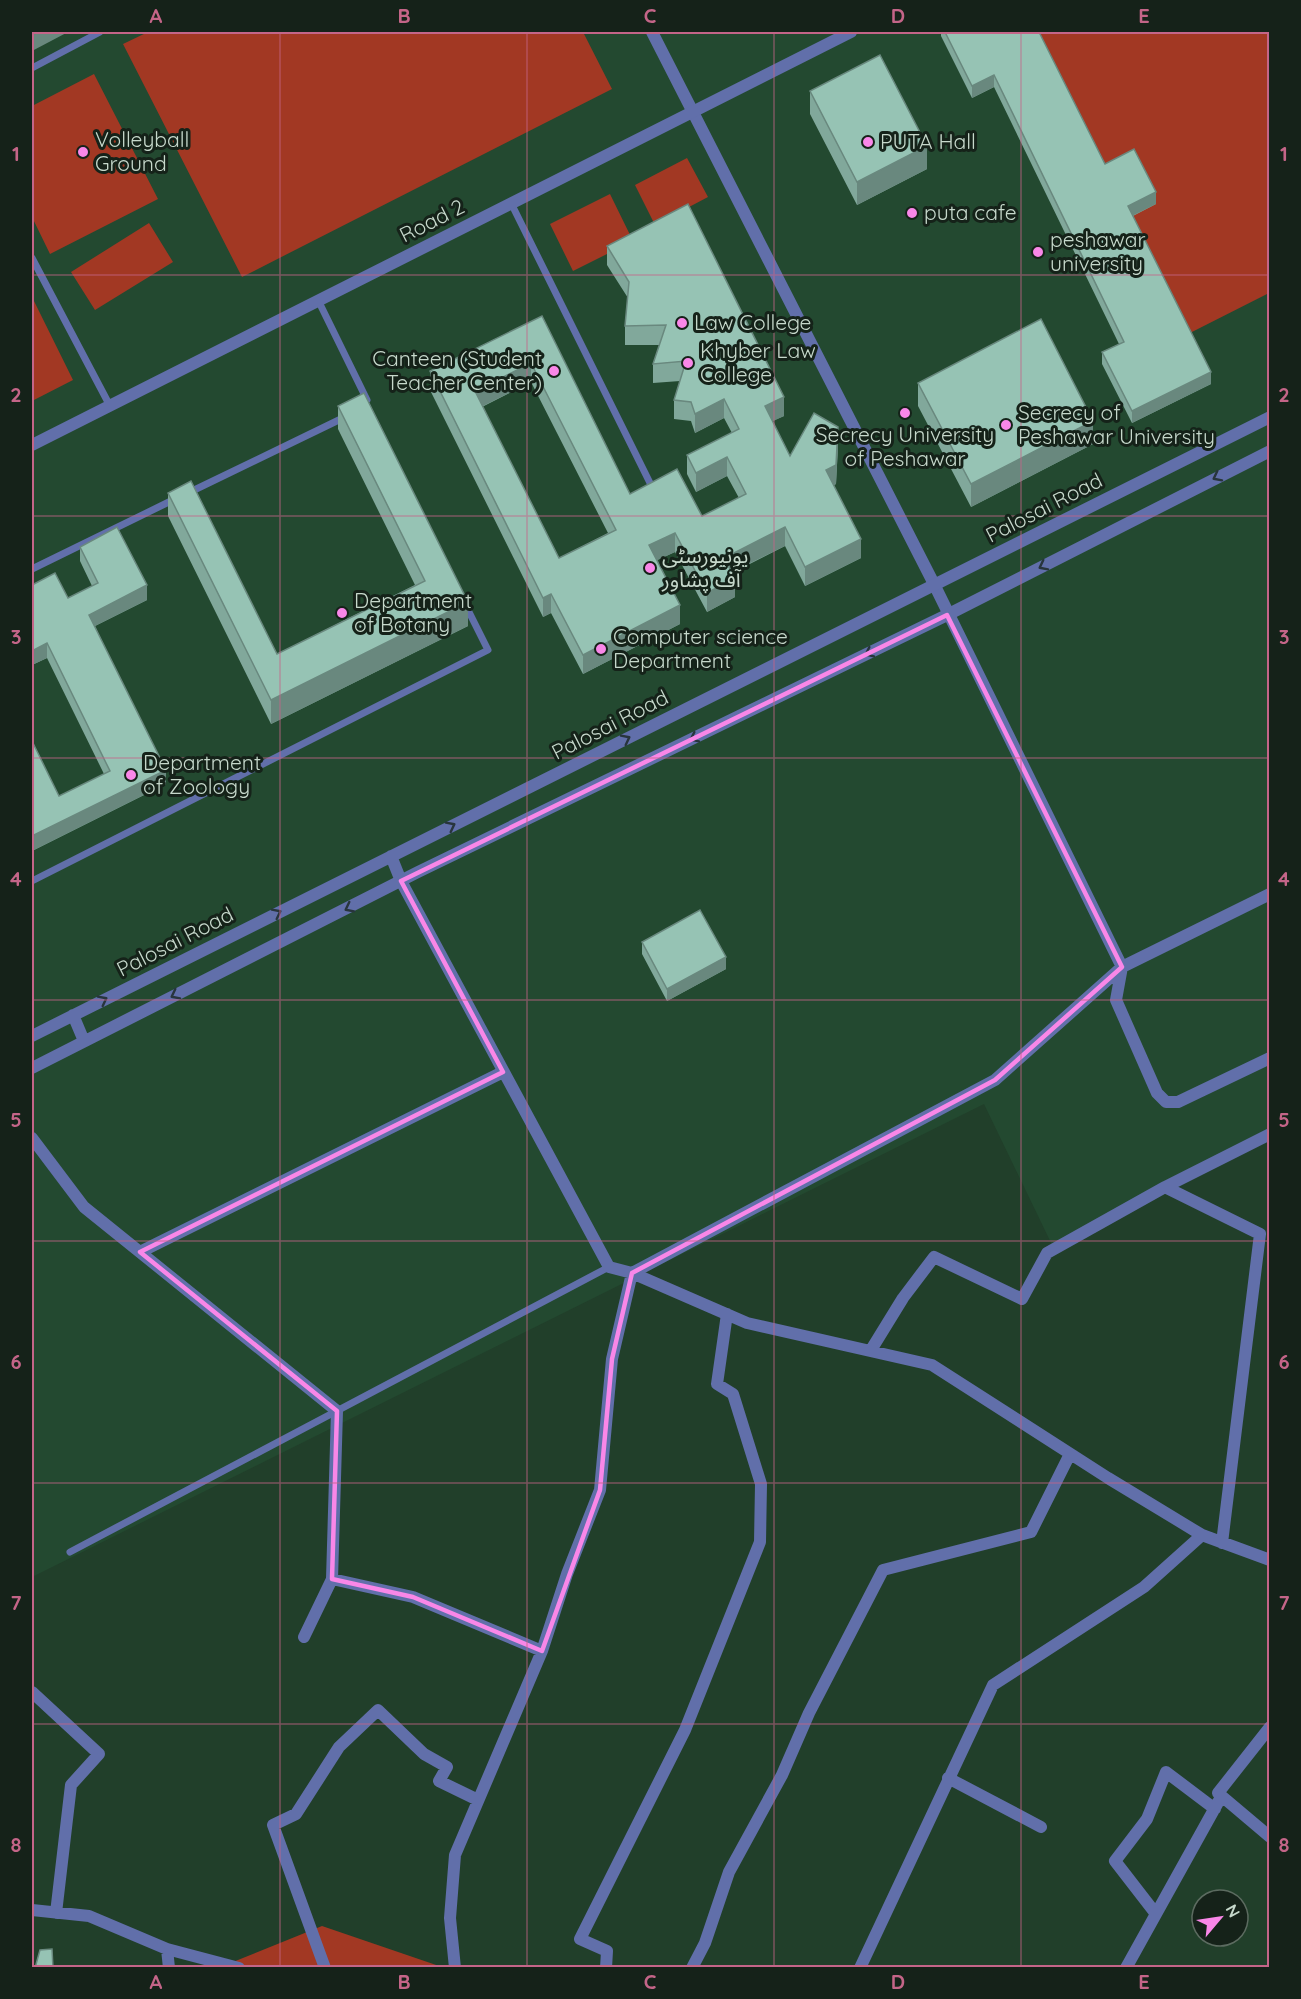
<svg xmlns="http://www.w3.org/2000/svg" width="1301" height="1999" font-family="Quicksand,'Noto Sans Arabic',sans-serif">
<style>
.built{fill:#234930}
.green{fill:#a23823}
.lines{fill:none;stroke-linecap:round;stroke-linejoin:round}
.service{stroke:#616faa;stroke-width:7}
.minor{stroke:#616faa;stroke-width:12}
.tertiary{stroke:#616faa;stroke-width:12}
.wall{fill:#81a89b;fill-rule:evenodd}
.shaded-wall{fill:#69887e}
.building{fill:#96c3b4;stroke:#69887e;stroke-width:1.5;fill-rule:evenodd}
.oneway{stroke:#28353d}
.marked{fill:none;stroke:#f987e8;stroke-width:4.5;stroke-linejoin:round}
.grid{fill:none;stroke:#c46588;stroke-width:1.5;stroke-opacity:0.55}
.poi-dot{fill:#f987e8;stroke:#152219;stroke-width:2}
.labels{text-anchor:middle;stroke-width:6;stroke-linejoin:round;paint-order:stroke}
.poi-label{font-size:21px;fill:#c6d8cb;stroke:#152219;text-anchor:start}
.street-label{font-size:21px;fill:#c6d8cb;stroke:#152219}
.neatline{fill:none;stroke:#c46588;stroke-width:2}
.grid-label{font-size:20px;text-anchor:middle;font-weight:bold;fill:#c46588}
</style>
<rect width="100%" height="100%" fill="#213f2a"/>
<path class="built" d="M32 32H1269V1140L1054 1249 984 1104 32 1577Z"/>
<path class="green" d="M148 32H583L612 89 242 277 123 44Z
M1033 32H1269V293L1186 335Z
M94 74 158 199 50 254 32 217V106Z
M687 158 708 197 655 225 635 185Z
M610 194 633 241 573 271 550 224Z
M149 223 173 262 95 310 71 272Z
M32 297 73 380 32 401Z
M322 1926 442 1967 218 1968Z"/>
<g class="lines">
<path class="service" d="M32 68 100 32
M511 203 653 489
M32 258 110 406
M318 300 367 400
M188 493 345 417
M32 569 175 499
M32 881 488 650 464 602
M70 1552 609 1267"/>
<path class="minor" d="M652 32 934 584 1122 967 1116 1000 1157 1093 1166 1102H1178L1270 1058
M401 881 609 1267 632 1273 747 1323 932 1365 1108 1478 1202 1535 1270 1560
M32 1138 84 1207 337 1411 332 1579 304 1637
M1165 1187 1270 1134
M140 1252 503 1072
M871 1350 903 1298 934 1257 1022 1299 1047 1253 1165 1187 1260 1234 1222 1543
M332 1579 413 1597 542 1651
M32 1692 99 1754 71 1785 56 1913
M1270 1727 1218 1793 1270 1837
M948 1778 1041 1827
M32 1910 89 1916 167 1949 239 1968
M1156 1914 1115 1861 1147 1819 1166 1772 1215 1809
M167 1949 169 1968
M325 1968 273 1825 296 1814 339 1747 378 1710 424 1754 447 1767 439 1781 478 1800
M455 1968 450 1918 455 1855 542 1651 567 1574 600 1490 612 1359 632 1273 995 1080 1122 967 1270 894
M606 1968 607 1951 580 1939 685 1730 760 1542 761 1484 733 1394 717 1384 727 1314
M692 1968 705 1943 729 1872 782 1775 809 1713 883 1570 1031 1532 1070 1454
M860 1968 993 1685 1144 1587 1202 1535
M1126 1968 1221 1797"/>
<path class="tertiary" d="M32 445 851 32
M391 856 401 881
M73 1015 84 1041
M32 1036 1270 417
M32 1068 418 872 947 615 1270 451"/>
</g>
<path class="wall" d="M941 32H1039L1105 164 1156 204 1133 216 1211 384 1132 423 1102 364V352L1119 344 994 87 972 98 941 36Z
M810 91 927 169 857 205 810 114Z
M607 246 784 416 772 421 790 456 838 446 836 484 834 485 861 558 805 586 785 546 732 573 735 597 707 612 675 552 657 560 680 624 583 674 551 613 543 617 430 390V371L542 316 630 494 702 516 739 498 727 476 696 492 687 474V455L732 433 724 418 695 433 691 421 674 419V400L680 381 653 383V364L660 345H625V326L628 298 607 265ZM531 382 608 533 559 558 482 407Z
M918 383 1093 444 971 507 918 406Z
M338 406 468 626 271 724 168 516V493L277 654 415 585 338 429Z
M80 547 147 600 95 626 166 784 32 851V741L59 796 104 774 47 658 32 665V585L68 598 92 586 80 561Z
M642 942 726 969 667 1001 642 954Z"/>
<path class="shaded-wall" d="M38 32H68L32 51V35Z
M994 75V87L972 98V86Z
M927 146V169L857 205V182Z
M1156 192V204L1128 218V206Z
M531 363V382L475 410V391Z
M1211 372V384L1132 423V411Z
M784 397V416L765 425V406Z
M724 399V418L695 433V414Z
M1093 421V444L971 507V484Z
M838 427V446L836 484 826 489V470Z
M727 457V476L696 492V473Z
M785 527V546L724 576V558Z
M675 533V552L649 564V545Z
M861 539V558L805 586V567Z
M735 578V597L707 612V593Z
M147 585V600L89 629V615Z
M551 594V613L543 617V598Z
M468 602V626L271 724V700Z
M680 605V624L583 674V655Z
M47 643V658L32 665V651Z
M166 770V784L32 851V836Z
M726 957V969L667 1001V989Z"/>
<path class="building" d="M32 32H38L32 35Z
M945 32H1039L1105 164 1134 149 1156 192 1128 206 1211 372 1132 411 1102 352 1124 342 994 75 972 86Z
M880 55 927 146 857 182 810 91Z
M688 204 784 397 765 406 790 456 814 413 838 427 836 465 826 470 861 539 805 567 785 527 724 558 735 578 707 593 675 533 649 545 680 605 583 655 551 594 543 598 430 371 542 316 630 494 677 469 702 516 746 494 727 457 696 473 687 455 739 429 724 399 695 414 691 402 674 400 686 361 653 364 666 325 625 326 629 282 607 246ZM531 363 616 530 559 558 475 391Z
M1041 319 1093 421 971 484 918 383Z
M364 393 468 602 271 700 168 493 191 481 277 654 425 581 338 406Z
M117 527 147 585 89 615 166 770 32 836V741L59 796 110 771 47 643 32 651V585L55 573 68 598 98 583 80 547Z
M700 910 726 957 667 989 642 942Z
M52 1949 53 1968H35L40 1950Z"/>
<defs><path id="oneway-chevron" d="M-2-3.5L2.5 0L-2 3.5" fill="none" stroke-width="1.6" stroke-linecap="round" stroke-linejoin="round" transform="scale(1.5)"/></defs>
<g class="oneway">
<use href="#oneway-chevron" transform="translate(1217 477) rotate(153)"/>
<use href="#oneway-chevron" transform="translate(1043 566) rotate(153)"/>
<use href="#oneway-chevron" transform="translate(869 653) rotate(154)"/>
<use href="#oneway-chevron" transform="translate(694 738) rotate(154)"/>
<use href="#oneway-chevron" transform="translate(626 739) rotate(-27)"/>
<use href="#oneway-chevron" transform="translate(451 826) rotate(-27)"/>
<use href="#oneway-chevron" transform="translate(349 908) rotate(153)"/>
<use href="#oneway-chevron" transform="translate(277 913) rotate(-27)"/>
<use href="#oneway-chevron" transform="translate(175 995) rotate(153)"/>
<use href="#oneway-chevron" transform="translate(103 1000) rotate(-27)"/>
</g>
<path class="marked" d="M947 615 1122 967 995 1080 632 1273 612 1359 600 1490 542 1651 413 1597 332 1579 337 1411 140 1252 503 1072 401 881Z"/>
<path class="grid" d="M280 32V1968M527 32V1968M774 32V1968M1021 32V1968M32 275H1270M32 516H1270M32 758H1270M32 1000H1270M32 1241H1270M32 1483H1270M32 1724H1270"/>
<g class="poi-dot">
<circle cx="868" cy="142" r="6"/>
<circle cx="83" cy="152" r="6"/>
<circle cx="912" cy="213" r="6"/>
<circle cx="1038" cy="252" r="6"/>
<circle cx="682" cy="323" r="6"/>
<circle cx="688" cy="363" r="6"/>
<circle cx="554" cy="371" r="6"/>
<circle cx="905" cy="413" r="6"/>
<circle cx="1006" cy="425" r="6"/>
<circle cx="650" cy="568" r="6"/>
<circle cx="342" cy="613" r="6"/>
<circle cx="601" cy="649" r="6"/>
<circle cx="131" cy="775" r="6"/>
</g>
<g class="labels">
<g class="poi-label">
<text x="95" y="147">Volleyball<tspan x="95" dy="24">Ground</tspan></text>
<text x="880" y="149">PUTA Hall</text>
<text x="924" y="220">puta cafe</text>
<text x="1050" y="247">peshawar<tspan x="1050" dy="24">university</tspan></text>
<text x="694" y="330">Law College</text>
<text x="700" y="358">Khyber Law<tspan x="700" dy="24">College</tspan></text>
<text x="542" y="366" text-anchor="end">Canteen (Student<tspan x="542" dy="24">Teacher Center)</tspan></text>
<text x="1018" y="420">Secrecy of<tspan x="1018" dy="24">Peshawar University</tspan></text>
<text x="905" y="442" text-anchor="middle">Secrecy University<tspan x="905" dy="24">of Peshawar</tspan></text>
<text x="662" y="563">یونیورسٹی<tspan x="662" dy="24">آف پشاور</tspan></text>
<text x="354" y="608">Department<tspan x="354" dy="24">of Botany</tspan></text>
<text x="613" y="644">Computer science<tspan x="613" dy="24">Department</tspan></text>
<text x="143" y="770">Department<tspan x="143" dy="24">of Zoology</tspan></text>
</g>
<g class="street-label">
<text transform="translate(432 221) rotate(-27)" y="7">Road 2</text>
<text transform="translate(1044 508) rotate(-27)" y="7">Palosai Road</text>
<text transform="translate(610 725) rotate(-27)" y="7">Palosai Road</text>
<text transform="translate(175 942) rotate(-27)" y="7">Palosai Road</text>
</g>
</g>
<rect width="1301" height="1999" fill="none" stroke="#152219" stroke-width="66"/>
<g transform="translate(1220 1918) rotate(61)"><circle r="28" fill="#152219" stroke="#5c6b60" stroke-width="1.5"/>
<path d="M0-4.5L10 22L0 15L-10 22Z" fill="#f987e8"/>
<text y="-9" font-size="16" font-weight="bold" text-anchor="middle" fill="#c6d8cb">N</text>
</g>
<rect x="33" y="33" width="1235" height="1933" class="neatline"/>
<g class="grid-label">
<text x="156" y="23">A</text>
<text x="404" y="23">B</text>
<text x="650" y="23">C</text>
<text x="898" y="23">D</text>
<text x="1144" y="23">E</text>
<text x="16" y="161">1</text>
<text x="1284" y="161">1</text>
<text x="16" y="402">2</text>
<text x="1284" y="402">2</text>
<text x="16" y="644">3</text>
<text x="1284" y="644">3</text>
<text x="16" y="886">4</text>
<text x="1284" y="886">4</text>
<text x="16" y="1127">5</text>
<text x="1284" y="1127">5</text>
<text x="16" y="1369">6</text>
<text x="1284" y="1369">6</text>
<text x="16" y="1610">7</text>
<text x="1284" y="1610">7</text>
<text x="16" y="1852">8</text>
<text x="1284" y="1852">8</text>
<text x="156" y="1989">A</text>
<text x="404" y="1989">B</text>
<text x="650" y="1989">C</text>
<text x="898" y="1989">D</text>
<text x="1144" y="1989">E</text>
</g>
</svg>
